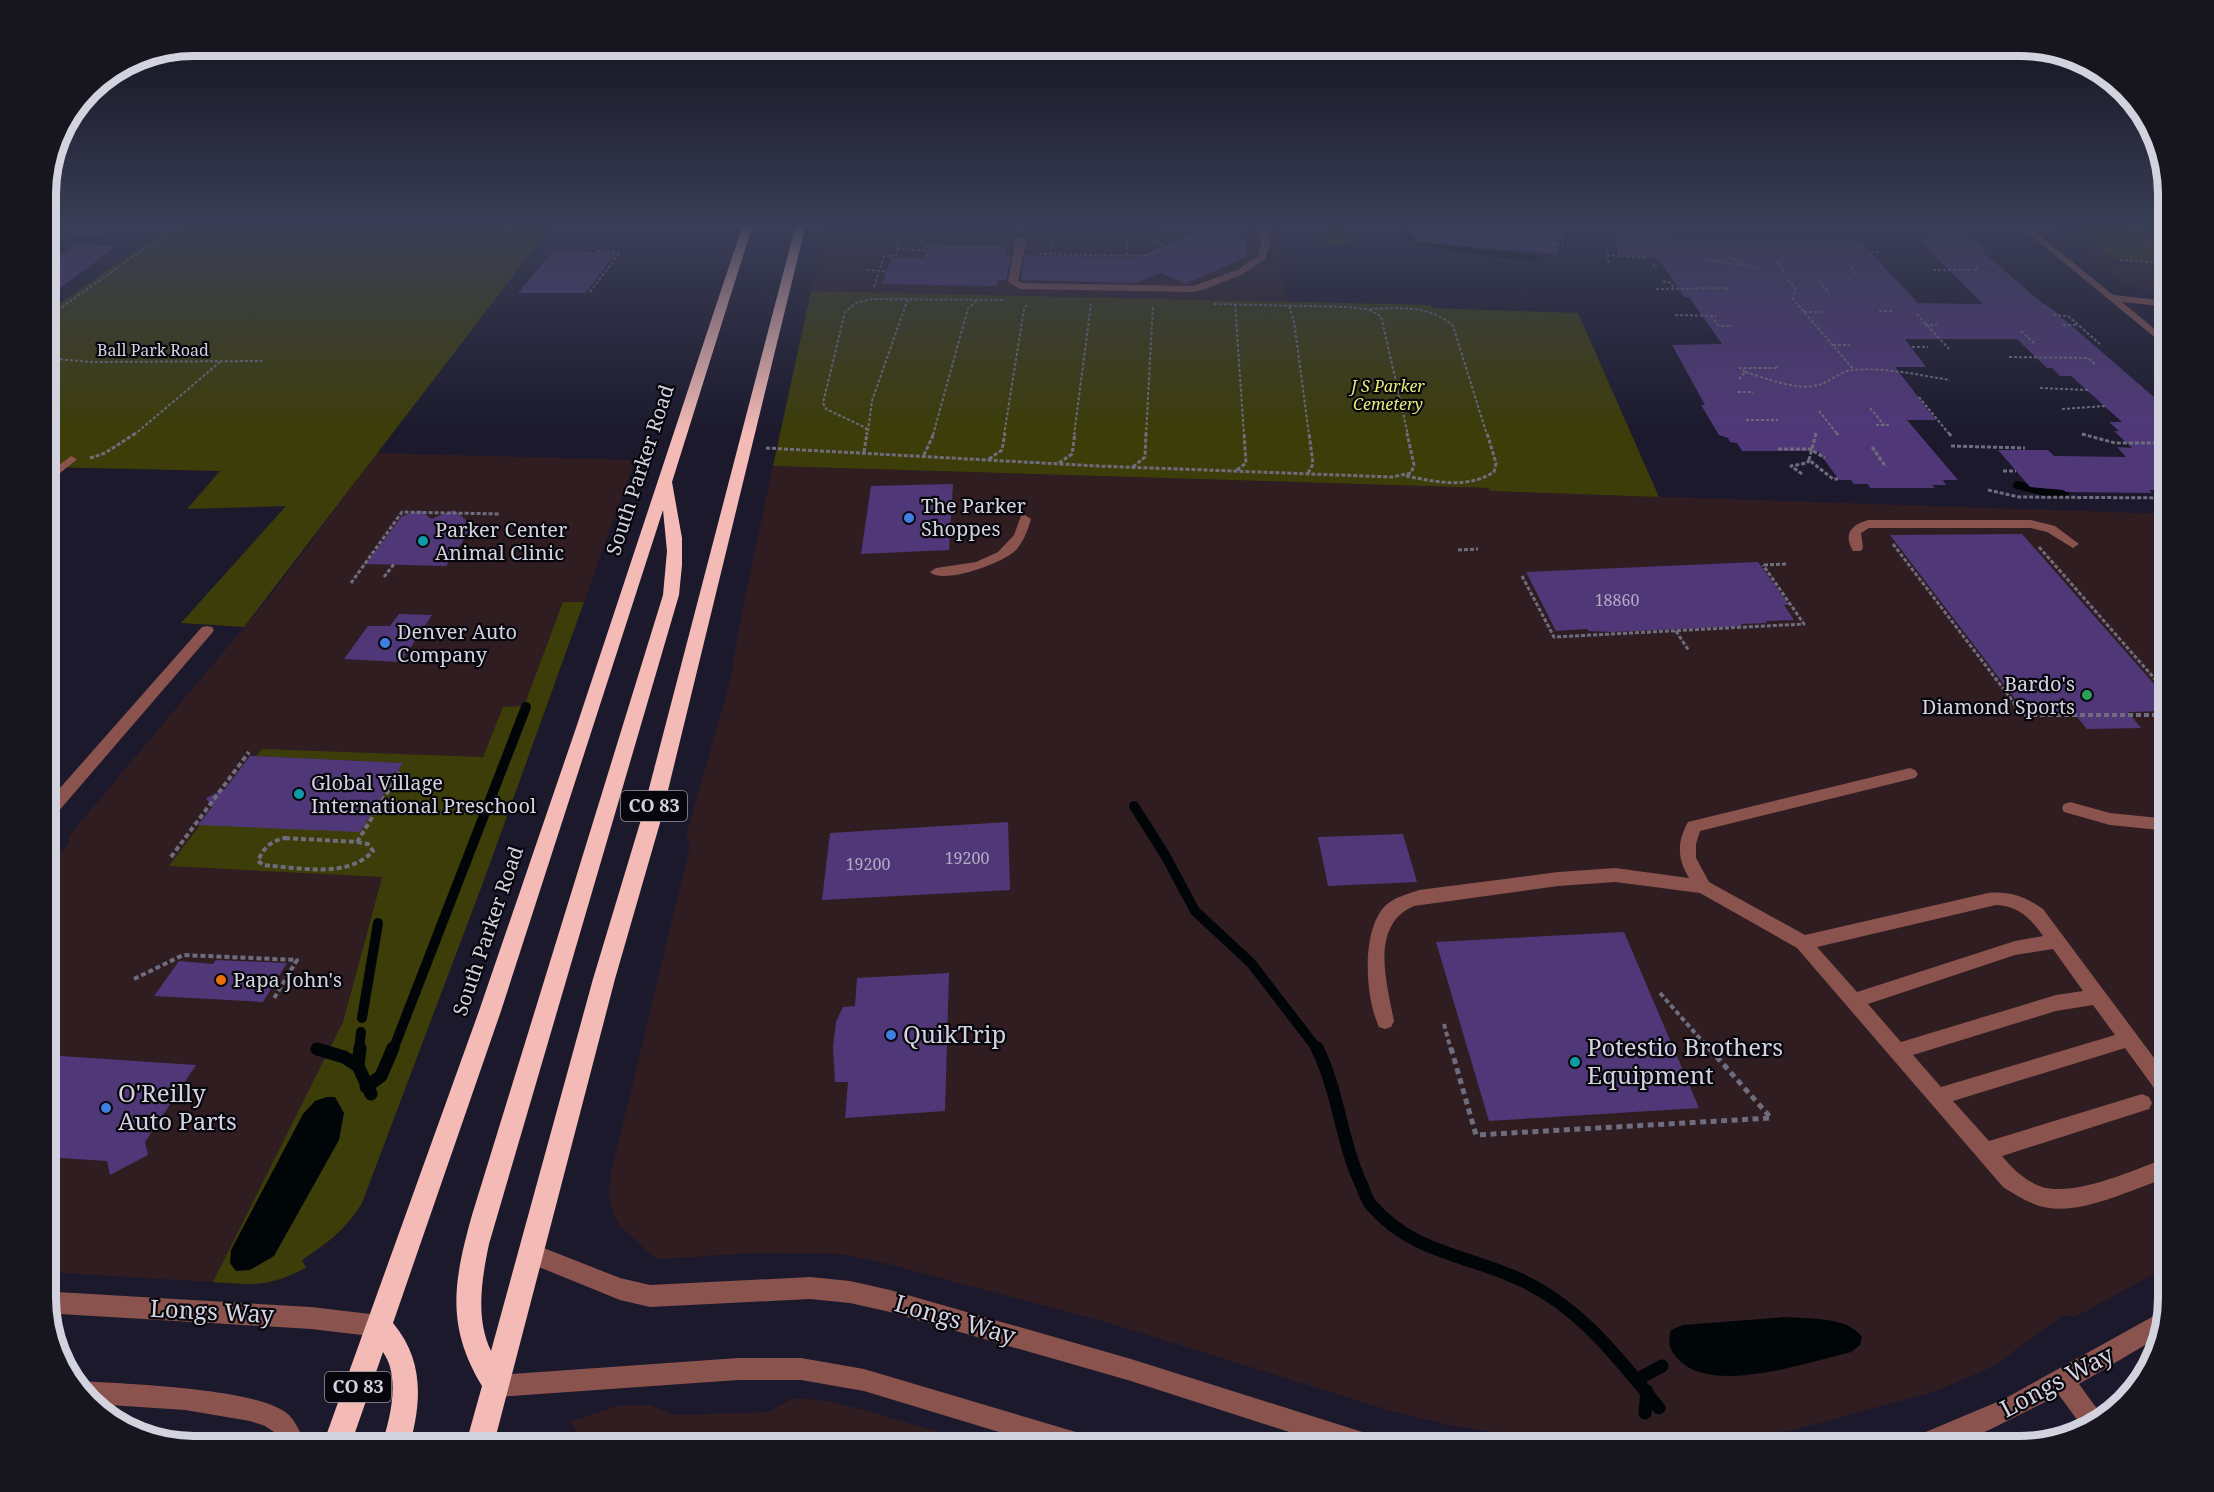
<svg xmlns="http://www.w3.org/2000/svg" width="2214" height="1492" font-family="'Noto Serif',serif">
<style>
.commercial{fill:#2f1d22}
.green{fill:#3c3d08}
.water{fill:#000607}
.lines{fill:none;stroke-linecap:round;stroke-linejoin:round}
.stream-far3{stroke:#000607;stroke-width:6}
.stream-far2{stroke:#000607;stroke-width:8}
.stream-far1{stroke:#000607;stroke-width:10}
.stream{stroke:#000607;stroke-width:13}
.building{fill:#503878}
.path-far3{stroke:#6f6d7d;stroke-width:2;stroke-dasharray:3 2;stroke-linecap:butt}
.path-far2{stroke:#6f6d7d;stroke-width:3;stroke-dasharray:4 2;stroke-linecap:butt}
.path-far1{stroke:#6f6d7d;stroke-width:4;stroke-dasharray:5 3;stroke-linecap:butt}
.path{stroke:#6f6d7d;stroke-width:5;stroke-dasharray:6 4.5;stroke-linecap:butt}
.minor{fill:#8a534e;fill-rule:evenodd}
.highway{fill:#f4bbb6;fill-rule:evenodd}
.shop-dot{fill:#3f7fe0;stroke:#07060d;stroke-width:2}
.culture-dot{fill:#0f9aa8;stroke:#07060d;stroke-width:2}
.leisure-dot{fill:#2e9e5b;stroke:#07060d;stroke-width:2}
.food-dot{fill:#e8710a;stroke:#07060d;stroke-width:2}
.labels{text-anchor:middle;stroke-width:4.5;stroke-linejoin:round;paint-order:stroke}
.far-street-label{font-size:16px;fill:#d3d2df;stroke:#07060d}
.far-park-label{font-size:16px;font-style:italic;fill:#e8eb7a;stroke:#07060d}
.number-label{font-size:16px;fill:#b2acc5}
.shield{fill:#07060d;stroke:#9695a0;stroke-width:1.5}
.shield-label{font-size:18px;font-weight:bold;fill:#d3d2df}
.street-label{font-size:20px;fill:#d3d2df;stroke:#07060d}
.poi-label{font-size:20px;fill:#d3d2df;stroke:#07060d;text-anchor:start}
.near-poi-label{font-size:24px;fill:#d3d2df;stroke:#07060d;text-anchor:start}
.near-street-label{font-size:24px;fill:#d3d2df;stroke:#07060d}
.rim{fill:none;stroke:#d3d2df;stroke-width:8}
</style>
<rect width="100%" height="100%" fill="#1c192c"/>
<path class="commercial" d="M826 224H1279L1287 302 811 291Z
M2048 224H2169V292L2145 289 2119 281Z
M377 453 635 460 584 602H563L524 706 382 876 343 1022 213 1282 45 1272V866L69 844 68 837 272 594Z
M773 466 1489 488 1490 491 2169 514V1266L2075 1317 2064 1315 1992 1367 1936 1391 1798 1429 1738 1438 1668 1443H1598L1534 1438 1449 1425 1391 1411 1106 1322 876 1261 838 1254 787 1253H749L663 1259 654 1257 621 1227 613 1215 609 1196 611 1173 690 846 686 835 730 682 742 611Z
M793 1398 822 1400 864 1410 990 1447H577L581 1444 571 1421 617 1406 633 1405H650L674 1415 768 1412Z
M146 1433 197 1439 217 1442 224 1447H194Z"/>
<path class="green" d="M172 224H596L549 229 244 627 181 623 286 506 187 509 220 471 45 467V314Z
M1323 224H1347L1350 245 1326 244Z
M2070 224H2133L2131 225 2141 235H2138L2143 241 2148 242 2166 263 2114 258Z
M811 291 1431 305 1432 308 1578 313 1659 497 1490 491 1489 488 773 466Z
M563 602H584L484 880 362 1203C345 1231 328 1242 302 1260L306 1268C268 1287 255 1285 213 1282L343 1022 382 877 169 866 200 825 403 763 256 756 262 749 483 757 503 707 524 706Z"/>
<path class="water" d="M327 1097H335L344 1113 339 1140 274 1256 250 1270 236 1271 230 1263 231 1250 303 1114 315 1101Z
M1785 1317C1809 1319 1847 1316 1862 1337L1860 1345 1851 1352C1810 1362 1716 1394 1681 1362 1670 1351 1667 1345 1671 1330L1683 1325Z"/>
<g class="lines">
<path class="stream-far3" d="M1407 225 1410 240 1479 252 1535 258"/>
<path class="stream-far2" d="M2017 485 2045 492 2065 493"/>
<path class="stream-far1" d="M1134 806 1165 855 1195 911 1251 963 1318 1050
M362 1018 378 923
M317 1049 319 1050
M359 1050 361 1032
M393 1050 526 707"/>
<path class="stream" d="M360 1048 358 1066 371 1094
M1317 1048C1339 1092 1341 1142 1362 1186 1365 1193 1367 1201 1372 1206 1411 1251 1461 1254 1512 1276 1576 1302 1617 1356 1659 1408
M317 1049 344 1057 358 1066
M366 1087 381 1076 393 1048
M1638 1379 1662 1366
M1645 1413 1647 1391"/>
</g>
<path class="building" d="M1191 224H1245L1247 257 1185 284 1161 273 1136 283 1021 280 1025 255 1135 258 1191 235Z
M1416 224 1555 227 1559 251H1557V254L1415 242Z
M1626 224H1663L1665 232 1671 233 1672 238H1821L1859 240 1918 303 1983 304 1917 238H1926L1911 224H1956L1986 251H1982L2042 303 2051 308 2169 410V490H2149L2152 493 2066 492 2063 490 2030 487 1998 450H2048L2054 456 2126 457 2117 447 2132 448 2114 431H2119L2109 422H2122L2071 376H2060L2052 368H2047L2017 339H1905L1926 367H1895L1936 420H1907L1958 480H1943L1946 485H1932L1935 488H1870L1868 484H1854L1851 480H1839L1818 451H1742L1737 443 1730 442 1728 438 1719 435 1701 405H1705L1672 345 1722 344 1689 297H1684L1658 258 1619 255 1612 226 1627 227Z
M79 244 117 246 45 299V263Z
M929 244 1007 246 1005 255H1011L1006 280H998L996 286 882 284 892 258H924Z
M553 251 616 253 586 293H518Z
M953 484 949 550 861 554 871 486Z
M421 510 431 519 454 510 473 526 446 566 366 564 402 516Z
M2022 534 2169 701V711L2128 712 2141 728 2087 729 2073 712H2025L1890 535Z
M1758 562 1789 605H1784L1794 620 1766 621 1767 623 1741 624 1742 626 1614 632 1589 631 1587 629 1556 631 1526 572Z
M399 614 432 615 401 662 344 659 368 626H390Z
M250 756H256L403 763 360 832 198 825 212 807 206 798 225 789Z
M1008 822 1010 890 822 900 830 833Z
M1403 834 1417 882 1328 886 1318 837Z
M1624 932 1699 1108 1489 1121 1436 942Z
M216 960 287 963 263 1002 154 996 179 961 213 964Z
M949 973 945 1111 845 1118 848 1082H835L833 1047 836 1022 843 1007 855 1006 857 978Z
M45 1055 196 1065 145 1142 148 1155 110 1175 107 1161 45 1157Z"/>
<g class="lines">
<path class="path-far3" d="M1413 224 1412 229 1424 230
M1713 224C1721 248 1729 264 1756 267L1759 271
M2135 224 2137 227
M1880 227H1911
M1910 227 1921 238
M1163 228 1193 229
M45 230 111 235 104 240
M1715 230 1728 232
M1486 231V226L1509 227 1508 224
M1750 232 1755 238
M1815 232 1821 238
M1550 236 1561 237
M2141 237 2144 241H2150L2168 264
M1146 238 1166 247
M1127 242V256
M1552 244 1563 245 1558 224
M897 249 924 250 926 246 999 248
M1606 250 1609 263
M1871 252H1881
M1039 254 1145 256 1193 236V224
M1050 254 1052 240
M1607 255 1646 258 1644 253
M1702 259 1745 266
M2120 260 2169 264
M1776 261 1784 272
M1653 264 1656 269
M2161 264 2167 271
M1851 267 1856 274
M867 270 887 271
M1933 270H1978L1975 267
M1788 280 1795 288 1793 299 1854 370
M1663 281 1671 283 1674 289
M1819 281 1829 293
M874 287 884 256H896L899 237
M1656 289 1726 288 1729 292
M590 292 620 252 596 251
M1214 304 1346 307 1367 309 1381 316 1408 435
M1235 304 1244 435
M1289 306 1294 321 1309 435
M1370 309C1399 308 1431 305 1453 326L1487 435
M1879 311H1893
M1804 312H1821
M1917 314 1949 349
M1675 315 1717 316
M2053 315 2068 316 2100 344
M1711 316 1719 326H1732
M45 319 179 224
M1925 325H1937
M2063 325H2077
M2021 331 2035 344
M1833 345H1850
M1912 347H1928
M2009 357 2088 358 2095 364
M45 358 92 362 262 361
M1745 372 1740 368H1778L1777 366
M1739 379 1745 372C1766 378 1796 391 1818 385 1830 382 1839 372 1852 370 1885 367 1918 375 1950 380
M2040 388 2088 390
M1738 392H1752L1753 394
M1919 397 1950 435
M1870 408 1884 425
M2062 409 2105 406
M1819 411 1838 435
M1746 420H1778
M1876 425H1890
M868 431 872 401 908 298
M2082 434 2085 435
M134 435 220 362
M867 435 866 428 826 409 823 403 845 312 856 303 872 299 1005 300
M933 435 968 308 978 300
M1004 435 1024 309 1027 305
M1074 435 1091 304
M1146 435 1153 306"/>
<path class="path-far2" d="M1816 433 1809 460 1833 479H1838
M1837 433 1838 435
M1949 433 1951 436
M2082 434 2115 443H2169
M1951 446 2025 448
M1872 447 1886 467
M766 448 1098 466 1392 477 1411 473 1414 465 1407 433
M1778 449H1810L1825 458
M864 452 867 433
M924 455 934 433
M90 458 105 453 136 433
M989 459 1002 450 1005 433
M1059 463 1072 454 1075 433
M1133 467 1145 457 1146 433
M1237 470 1246 463 1244 433
M2003 471H2016
M1308 473 1313 464 1309 433
M1802 474 1791 466 1807 463 1809 460
M1406 476C1436 482 1467 489 1494 472L1496 463 1487 433
M2162 487 2169 494
M1988 490 2019 497 2169 498
M1893 544 2015 704
M2039 547 2169 695
M1458 550 1478 549
M1764 565 1786 564
M1522 576 1554 637 1804 624 1763 565
M384 577 394 564
M351 583 402 512 499 514
M1676 631 1689 651"/>
<path class="path-far1" d="M2014 703 2023 715H2169
M285 838 357 842 368 844 373 851C348 878 304 868 271 866L263 865 258 861C263 848 271 841 285 838Z
M357 842 400 772
M171 857 249 752
M134 979 183 955 297 960 273 1000
M1660 993 1710 1050
M1444 1024 1451 1050"/>
<path class="path" d="M1451 1048 1476 1135 1771 1118 1709 1048"/>
<path class="minor" d="M1259 224H1267L1270 245 1265 259 1243 274 1203 290 1193 292 1020 289 1008 282 1016 240 1021 237 1026 240 1018 281 1022 283 1193 286 1237 270 1258 256 1261 245Z
M2017 224H2026L2113 295 2169 301V307L2122 302 2169 341V349Z
M71 456 77 459 75 461 45 485V476Z
M1025 515 1031 519C1028 530 1024 540 1017 549 1005 563 943 585 930 572L936 568 976 562 998 552 1014 535 1021 516Z
M1868 520H2031L2055 526 2079 544 2073 548 2047 532 2031 528H1869L1861 533 1863 548 1861 551H1853C1843 534 1851 525 1868 520Z
M207 626 212 627 214 630 212 633 51 820 45 822V805L202 627Z
M1910 768 1915 770 1918 774 1915 778 1700 831 1696 844V858L1709 882 1805 935 1988 893C2010 891 2026 897 2043 909L2169 1078V1102L2162 1099 2125 1048 1953 1101 1989 1141 2142 1094 2149 1097 2152 1103 2149 1109 2002 1156C2013 1169 2025 1181 2042 1187 2076 1197 2136 1169 2169 1157V1177C2135 1188 2080 1216 2044 1207 2029 1204 2016 1195 2003 1187L1797 948 1700 893 1615 882 1558 886 1414 906C1369 925 1387 984 1394 1021L1391 1027 1385 1029 1379 1027C1365 997 1361 931 1385 906 1394 897 1408 894 1419 890L1558 872 1615 868 1689 878C1677 858 1677 842 1688 822ZM1996 905C2019 906 2031 919 2043 936L2015 941 1857 992 1817 947ZM2053 949 2083 991 2056 995 1901 1042 1868 1004 2015 955ZM2093 1005 2115 1035 1941 1087 1913 1055 2056 1011Z
M2070 802 2110 813 2169 819V831L2110 825 2064 812 2062 808 2064 804Z
M531 1243 620 1278 650 1285 810 1277 850 1281 890 1290 1131 1359 1372 1435 1380 1439 1384 1447H1336L1131 1381 890 1312 850 1303 810 1299 650 1307 620 1300 524 1261 520 1254 524 1247Z
M57 1292 311 1307 379 1315 387 1318 390 1326 387 1334 379 1337 311 1329 60 1314 49 1321 45 1298Z
M2161 1312 2164 1314 2157 1338 2079 1384 2103 1417 2086 1432 2059 1395 1989 1430 1949 1447H1905L1909 1439 2004 1399Z
M738 1358H801L864 1369 1086 1435 1094 1439 1098 1447H1048L864 1391 801 1380H738L497 1397 489 1394 486 1386 489 1378 497 1375Z
M83 1381C125 1384 261 1388 289 1415 297 1423 302 1437 307 1447H282L274 1432 265 1426 250 1421 185 1410 94 1404 75 1384Z"/>
<path class="highway" d="M743 224H753L672 482 682 538V565L679 595 489 1244C482 1278 475 1318 491 1351L593 979 640 823 796 224H806L660 823 615 979 493 1447H465L482 1386C445 1325 454 1280 472 1215L663 595 667 551 663 510 501 1011 393 1323C424 1360 422 1402 409 1447H381C390 1419 401 1378 383 1352L350 1447H322L479 1011 576 728Z"/>
</g>
<linearGradient id="sky" x2="0" y2="1"><stop stop-color="#0f0e18"/><stop offset="0.52" stop-color="#3a3e56"/><stop offset="1" stop-color="#3a3e56" stop-opacity="0"/></linearGradient>
<rect width="2214" height="433" fill="url(#sky)"/>
<g class="shop-dot">
<circle cx="909" cy="518" r="6"/>
<circle cx="385" cy="643" r="6"/>
<circle cx="891" cy="1035" r="6"/>
<circle cx="106" cy="1108" r="6"/>
</g>
<g class="culture-dot">
<circle cx="423" cy="541" r="6"/>
<circle cx="299" cy="794" r="6"/>
<circle cx="1575" cy="1062" r="6"/>
</g>
<circle class="leisure-dot" cx="2087" cy="695" r="6"/>
<circle class="food-dot" cx="221" cy="980" r="6"/>
<g class="labels">
<g class="far-street-label">
<text x="153" y="356">Ball Park Road</text>
</g>
<g class="far-park-label">
<text x="1388" y="392">J S Parker<tspan x="1388" dy="18">Cemetery</tspan></text>
</g>
<g class="number-label">
<text x="1617" y="606">18860</text>
<text x="967" y="864">19200</text>
<text x="868" y="870">19200</text>
</g>
<g class="shield">
<rect x="621" y="791" width="66" height="30" rx="4.5"/>
<rect x="325" y="1372" width="66" height="30" rx="4.5"/>
</g>
<g class="shield-label">
<text x="654" y="812">CO 83</text>
<text x="358" y="1393">CO 83</text>
</g>
<g class="street-label">
<text transform="translate(640 470) rotate(-72)" y="7">South Parker Road</text>
<text transform="translate(488 931) rotate(-71)" y="7">South Parker Road</text>
</g>
<g class="poi-label">
<text x="921" y="513">The Parker<tspan x="921" dy="23">Shoppes</tspan></text>
<text x="435" y="537">Parker Center<tspan x="435" dy="23">Animal Clinic</tspan></text>
<text x="397" y="639">Denver Auto<tspan x="397" dy="23">Company</tspan></text>
<text x="2075" y="691" text-anchor="end">Bardo's<tspan x="2075" dy="23">Diamond Sports</tspan></text>
<text x="311" y="790">Global Village<tspan x="311" dy="23">International Preschool</tspan></text>
<text x="233" y="987">Papa John's</text>
</g>
<g class="near-poi-label">
<text x="903" y="1043">QuikTrip</text>
<text x="1587" y="1056">Potestio Brothers<tspan x="1587" dy="28">Equipment</tspan></text>
<text x="118" y="1102">O'Reilly<tspan x="118" dy="28">Auto Parts</tspan></text>
</g>
<g class="near-street-label">
<text transform="translate(212 1312) rotate(3)" y="8">Longs Way</text>
<text transform="translate(955 1320) rotate(16)" y="8">Longs Way</text>
<text transform="translate(2057 1382) rotate(-28)" y="8">Longs Way</text>
</g>
</g>
<path d="M0 0H2214V1492H0ZM194 56H2020A138 138 0 0 1 2158 194V1298A138 138 0 0 1 2020 1436H194A138 138 0 0 1 56 1298V194A138 138 0 0 1 194 56Z" fill="#17161e" fill-rule="evenodd"/>
<path class="rim" d="M194 56H2020A138 138 0 0 1 2158 194V1298A138 138 0 0 1 2020 1436H194A138 138 0 0 1 56 1298V194A138 138 0 0 1 194 56Z"/>
</svg>
